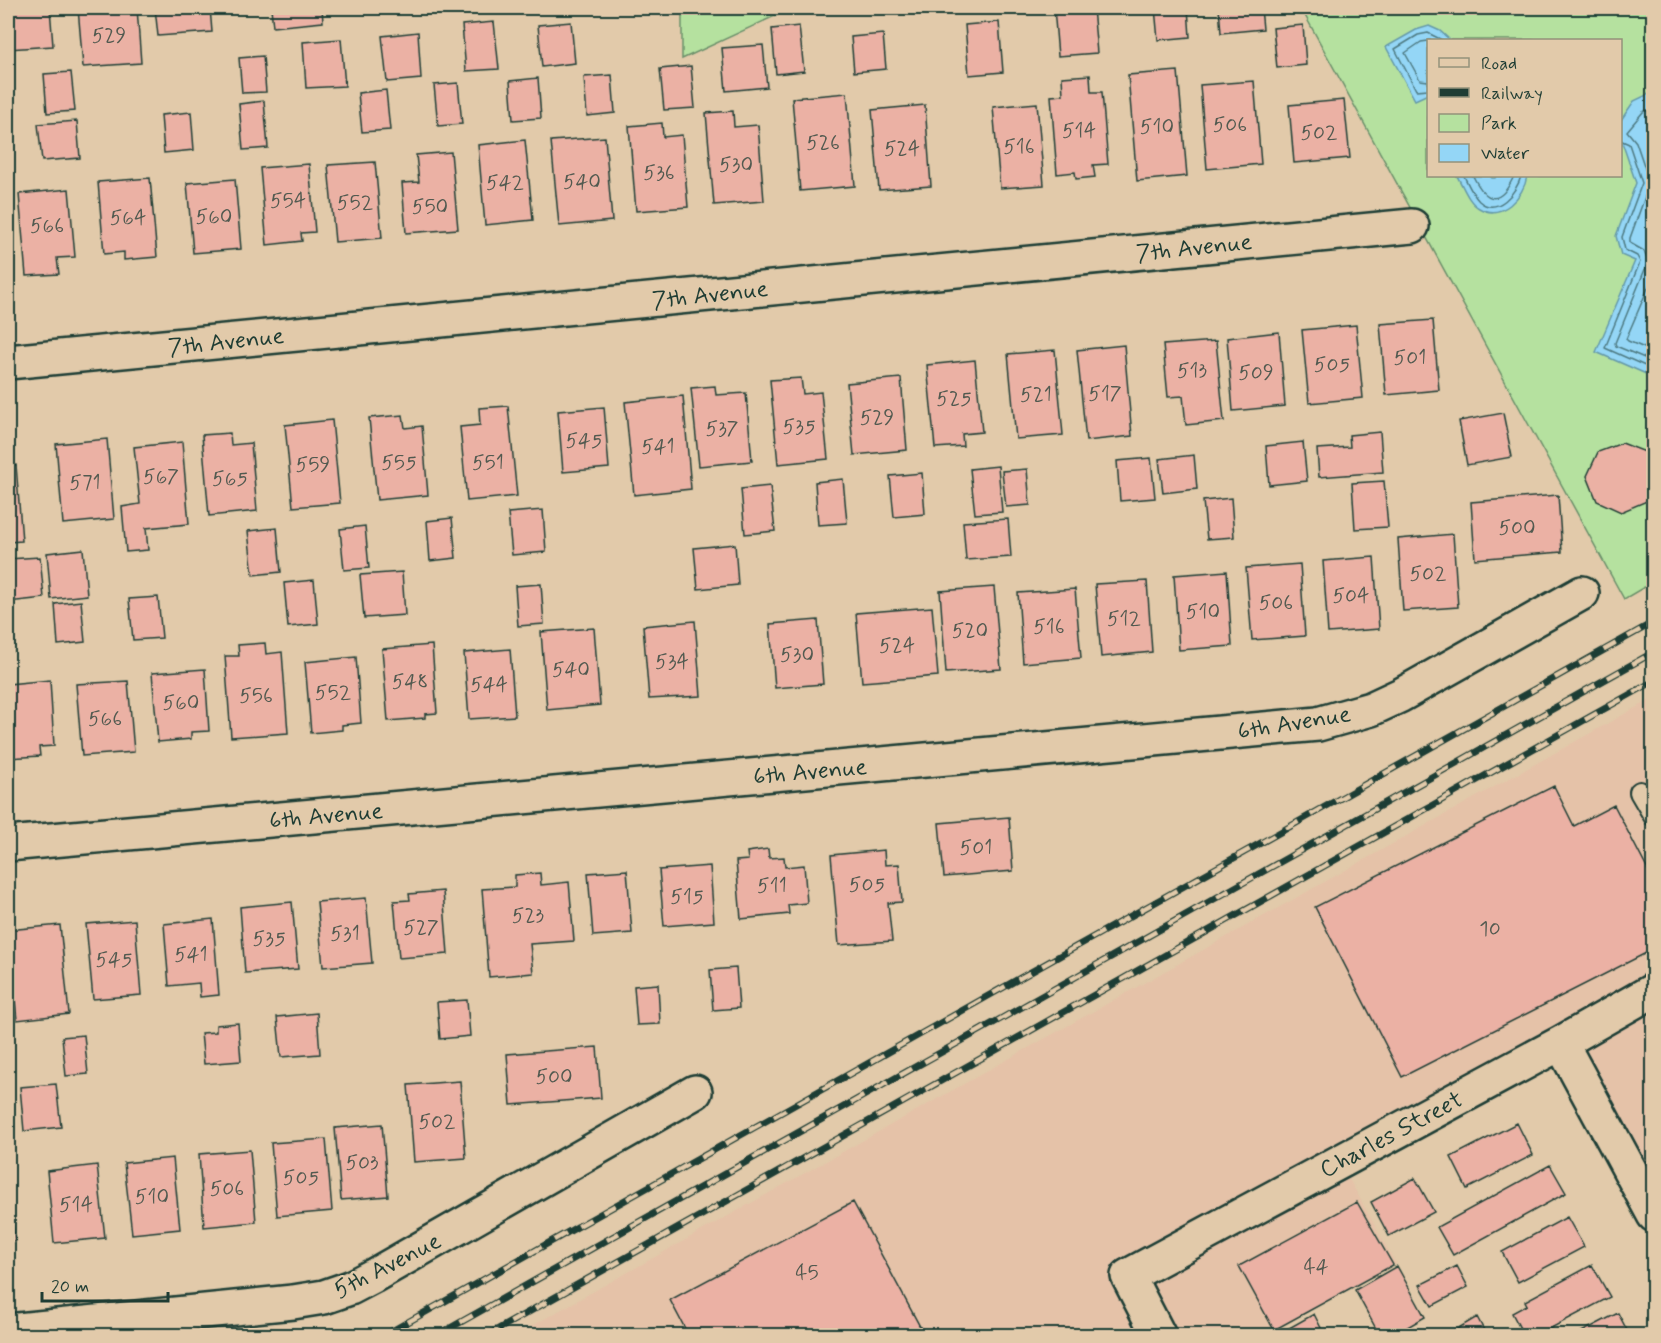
<svg xmlns="http://www.w3.org/2000/svg" width="1661" height="1343" font-family="Mynerve,sans-serif">
<style>
.built{fill:#e5c2a8}
.green{fill:#b5e19f;stroke:#6a8f6a;stroke-width:1.5;fill-rule:evenodd}
.water{fill:#94d6f6;stroke:#6599a8;stroke-width:1.5}
.lines{fill:none;stroke-linecap:round;stroke-linejoin:round}
.shore{stroke:#4e7a82;stroke-width:1.5}
.building{fill:#ebb1a4;stroke:#1f3d34;stroke-width:1.5}
.lane-casing{stroke:#1f3d34;stroke-width:24}
.street-casing{stroke:#1f3d34;stroke-width:38}
.lane{stroke:#e2caaa;stroke-width:20}
.street{stroke:#e2caaa;stroke-width:33}
.rail-casing{stroke:#1f3d34;stroke-width:7}
.rail{stroke:#e2caaa;stroke-width:4.5;stroke-dasharray:14;stroke-linecap:butt}
.labels{text-anchor:middle;stroke-width:4.5;stroke-linejoin:round;paint-order:stroke}
.number-label{font-size:21px;fill:#525a50}
.street-label{font-size:24px;fill:#1f3d34;stroke:#e2caaa}
</style>
<rect width="100%" height="100%" fill="#e2caaa"/>
<filter id="ink" filterUnits="userSpaceOnUse"><feTurbulence type="fractalNoise" baseFrequency=".0167" numOctaves="2"/><feDisplacementMap in="SourceGraphic" scale="12" xChannelSelector="R" yChannelSelector="G"/><feConvolveMatrix kernelMatrix="1 2 1 2 8 2 1 2 1" color-interpolation-filters="sRGB"/></filter>
<g filter="url(#ink)">
<path class="built" d="M1653 698V1206L1566 1043 1342 1166 1396 1264 1264 1335 514 1336Z"/>
<path class="green" d="M682 8H792L682 59Z
M1301 8H1653V582L1624 599ZM1428 40H1620V176H1428Z"/>
<path class="water" d="M1429 26 1440 31 1450 40H1428V94L1415 100 1386 47 1416 30Z
M1653 92V377L1596 352 1635 261 1621 255 1616 236 1636 183 1621 139V120L1634 101Z
M1457 176H1490L1492 178H1495L1496 176H1527C1524 197 1501 221 1479 208 1468 202 1463 186 1457 176Z"/>
<g class="lines">
<path class="shore" d="M1428 41 1421 42 1405 53 1420 80 1428 81
M1428 89 1416 90 1395 49 1418 35 1428 33 1442 40
M1654 107 1643 112 1627 131 1636 142 1650 183 1630 238V243L1644 251 1648 262 1615 343 1616 346 1654 362
M1620 140 1629 144 1642 183 1622 237 1625 250 1637 256 1640 262 1605 348 1654 370
M1464 176C1468 184 1472 194 1479 201 1497 217 1517 192 1521 176
M1473 176C1487 204 1500 206 1514 176
M1654 274 1626 339 1628 341 1654 352"/>
</g>
<path class="building" d="M8 8H50L53 46 8 49Z
M78 8H137L141 63 83 67Z
M155 8H210L212 32 158 36Z
M271 8H322L323 22 273 27Z
M346 8H394L347 12Z
M1054 8H1093L1097 53 1058 56Z
M1155 8H1188L1190 37 1158 40Z
M1219 8H1261L1263 29 1221 33Z
M494 22 499 69 466 71 462 25Z
M571 22 575 63 542 67 538 25Z
M999 22 1003 72 969 75 965 25Z
M1303 25 1306 65 1277 68 1273 28Z
M799 26 804 71 776 74 772 29Z
M418 32 421 79 387 82 382 36Z
M883 34 886 69 854 72 851 37Z
M341 39 345 86 306 88 303 42Z
M763 45 767 87 726 91 722 48Z
M263 56 266 92 242 93 239 58Z
M691 66 695 108 664 110 660 69Z
M1178 71 1187 176 1137 181 1128 75Z
M71 72 75 111 47 113 44 74Z
M612 75 615 113 587 116 584 77Z
M1090 75 1091 92H1102L1108 164 1093 165 1095 177 1076 179 1075 172 1057 174 1051 96 1063 95 1062 77Z
M538 78 541 118 513 120 510 81Z
M1254 81 1261 164 1207 169 1200 85Z
M458 83 462 124 438 126 434 85Z
M386 90 390 130 362 132 358 93Z
M847 93 855 186 800 191 792 98Z
M1344 100 1350 158 1294 163 1289 105Z
M264 101 268 148 243 150 239 104Z
M1037 103 1044 185 1000 188 993 107Z
M925 105 931 186 879 190 872 110Z
M733 111 734 127 758 125 764 201 714 205 706 113Z
M191 112 194 150 164 153 161 115Z
M77 121 80 158 42 161 38 124Z
M662 123 663 137 682 135 688 207 636 211 629 126Z
M605 137 612 221 559 226 551 141Z
M525 140 533 220 485 225 478 145Z
M451 152 458 229 406 233 402 183 419 182 416 155Z
M375 162 382 238 335 242 328 165Z
M309 164 315 232 301 233 302 241 267 245 260 168Z
M150 178 157 257 124 260V252L104 254 98 182Z
M235 179 241 249 193 253 187 183Z
M69 189 75 257 57 258 59 274 26 276 19 194Z
M1433 320 1439 390 1386 395 1380 324Z
M1356 325 1363 398 1309 403 1302 330Z
M1279 332 1285 406 1233 411 1227 338Z
M1216 341 1224 421 1186 425 1183 396 1168 397 1163 345Z
M1124 345 1132 436 1086 441 1077 350Z
M1055 350 1063 435 1016 439 1008 354Z
M975 360 982 432 962 434 963 446 935 448 927 365Z
M801 378 803 394 821 392 828 459 778 464 770 380Z
M901 378 907 450 854 455 847 383Z
M715 386 716 395 746 393 752 461 699 466 691 388Z
M683 396 691 489 634 495 625 402Z
M508 406 517 496 467 501 460 427 480 425 479 408Z
M604 407 609 468 563 472 558 411Z
M1503 413 1512 457 1467 465 1459 421Z
M403 415 405 428 422 426 428 495 377 500 369 418Z
M332 420 340 503 293 507 285 425Z
M1380 432 1383 472 1319 477 1317 449 1350 447 1349 435Z
M230 433 231 445 251 443 257 511 209 516 202 435Z
M107 439 114 519 63 524 56 444Z
M182 442 189 524 146 528 148 550 126 552 122 507 140 504 134 447Z
M1303 442 1307 481 1269 485 1266 446Z
M1622 443 1648 453 1654 468V485L1647 501 1621 512 1597 501 1587 476 1598 452Z
M1194 455 1197 489 1163 493 1159 459Z
M1151 458 1155 498 1120 501 1117 461Z
M16 465 22 541 8 542V466Z
M998 466 1002 512 975 514 970 469Z
M1027 469 1030 505 1006 507 1002 471Z
M922 473 925 514 894 517 890 476Z
M843 479 847 523 818 525 815 482Z
M1384 481 1388 527 1355 529 1352 483Z
M770 486 775 531 745 534 741 489Z
M1558 495 1562 552 1475 559 1471 502Z
M1231 498 1234 537 1207 539 1203 501Z
M543 510 546 552 512 555 508 513Z
M452 518 456 558 430 561 427 521Z
M1008 519 1011 557 966 560 963 522Z
M365 526 369 568 344 570 340 529Z
M277 528 281 572 253 575 248 531Z
M1453 534 1458 607 1403 611 1398 539Z
M735 544 738 585 698 589 694 548Z
M83 549 87 595 51 599 47 553Z
M40 557 44 598 8 602V559Z
M1374 557 1379 629 1328 633 1323 561Z
M1300 564 1305 636 1252 640 1246 568Z
M1227 571 1232 646 1179 650 1174 575Z
M402 572 405 615 364 618 360 575Z
M314 580 318 624 288 627 284 583Z
M1147 581 1152 652 1101 657 1095 584Z
M541 584 544 624 518 626 515 586Z
M994 587 1001 669 946 673 940 591Z
M1075 589 1081 658 1023 663 1018 593Z
M158 597 162 638 133 640 129 599Z
M81 601 85 642 58 645 55 604Z
M932 607 938 676 862 682 856 613Z
M8 610 12 652H8Z
M818 620 823 684 775 688 770 624Z
M695 621 701 696 649 699 643 626Z
M594 628 600 705 547 710 541 632Z
M265 643 266 654 282 652 288 733 231 737 225 656H239L238 645Z
M432 645 437 713 425 714V718L388 721 382 649Z
M510 649 515 716 469 719 464 653Z
M356 657 361 723 342 725V730L311 733 305 662Z
M205 669 209 731 191 732V739L158 742 152 673Z
M50 680 54 746 39 747 40 756 8 758V684Z
M128 681 134 752 82 756 76 684Z
M1554 786 1574 826 1614 805 1654 882V949L1402 1077 1315 907Z
M1009 817 1013 871 944 877 939 823Z
M768 849 769 858 784 857 785 867 804 865 807 903 788 905 789 914 741 919 736 861 748 860 747 852Z
M884 850 885 865 899 864 902 902 888 903 892 941 839 945 831 855Z
M710 866 714 922 664 926 659 870Z
M627 870 632 933 593 936 588 873Z
M540 873 541 885 569 882 574 941 530 944 533 973 489 977 482 889 515 887V875Z
M443 891 448 954 399 958 394 901 410 900 409 894Z
M366 898 372 963 323 967 317 902Z
M292 902 298 969 245 973 240 907Z
M213 919 219 995 200 997 199 983 169 986 164 924Z
M135 920 141 995 93 999 86 924Z
M60 925 69 1014 17 1020 8 930Z
M736 968 739 1008 713 1010 710 970Z
M658 984 660 1024 637 1025 634 986Z
M467 1000 470 1036 440 1039 437 1002Z
M317 1013 320 1054 281 1057 277 1017Z
M238 1023 241 1061 204 1064 201 1033 216 1032V1025Z
M84 1035 88 1074 66 1076 62 1037Z
M597 1047 601 1098 511 1105 507 1054Z
M460 1081 466 1158 414 1162 408 1085Z
M56 1084 61 1127 24 1131 20 1087Z
M1517 1123 1533 1155 1467 1189 1451 1157Z
M382 1124 388 1196 341 1200 335 1128Z
M326 1139 332 1211 277 1216 271 1143Z
M250 1150 256 1222 204 1227 199 1154Z
M173 1158 180 1229 132 1234 124 1163Z
M97 1165 105 1238 54 1243 47 1171Z
M1550 1165 1566 1193 1453 1255 1437 1227Z
M8 1170 15 1241H8Z
M1415 1178 1434 1212 1389 1236 1371 1202Z
M853 1202 925 1336H689L670 1300Z
M1357 1202 1393 1265 1274 1330 1239 1266Z
M1567 1217 1584 1247 1518 1282 1502 1252Z
M1592 1265 1610 1297 1536 1336H1524L1512 1313 1527 1305 1525 1301Z
M1397 1266 1425 1317 1392 1336H1380L1355 1290Z
M1457 1266 1468 1287 1432 1306 1420 1285Z
M1618 1313 1630 1336H1574Z
M1314 1314 1325 1336H1275Z
M1477 1317 1486 1334 1482 1336H1445Z"/>
<g class="lines">
<g class="lane-casing">
<path id="lane" d="M1640 792 1654 816"/>
</g>
<g class="street-casing">
<path id="street" d="M8 362 1412 226
M8 844 1318 724 1371 709 1401 695 1582 593
M1561 1043 1654 1215
M8 1331 293 1302 324 1297 350 1288 373 1276 695 1092
M1159 1336 1128 1276 1561 1043 1654 990"/>
</g>
<use href="#lane" class="lane"/>
<use href="#street" class="street"/>
<g class="rail-casing">
<path id="rail" d="M383 1336 1654 622
M436 1336 1654 652
M486 1336 1654 681"/>
</g>
<use href="#rail" class="rail"/>
</g>
</g>
<g class="labels">
<g class="number-label">
<text x="109" y="42">529</text>
<text x="1230" y="131">506</text>
<text x="1157" y="133">510</text>
<text x="1079" y="137">514</text>
<text x="1319" y="139">502</text>
<text x="823" y="149">526</text>
<text x="1019" y="153">516</text>
<text x="902" y="155">524</text>
<text x="736" y="171">530</text>
<text x="659" y="179">536</text>
<text x="582" y="188">540</text>
<text x="505" y="189">542</text>
<text x="288" y="207">554</text>
<text x="355" y="209">552</text>
<text x="430" y="213">550</text>
<text x="214" y="223">560</text>
<text x="128" y="224">564</text>
<text x="47" y="232">566</text>
<text x="1410" y="364">501</text>
<text x="1332" y="371">505</text>
<text x="1192" y="377">513</text>
<text x="1256" y="379">509</text>
<text x="1105" y="400">517</text>
<text x="1036" y="401">521</text>
<text x="954" y="405">525</text>
<text x="877" y="424">529</text>
<text x="799" y="433">535</text>
<text x="722" y="435">537</text>
<text x="584" y="447">545</text>
<text x="658" y="453">541</text>
<text x="399" y="469">555</text>
<text x="488" y="469">551</text>
<text x="313" y="471">559</text>
<text x="161" y="483">567</text>
<text x="230" y="485">565</text>
<text x="85" y="489">571</text>
<text x="1517" y="534">500</text>
<text x="1428" y="580">502</text>
<text x="1351" y="602">504</text>
<text x="1276" y="609">506</text>
<text x="1203" y="618">510</text>
<text x="1124" y="625">512</text>
<text x="1049" y="633">516</text>
<text x="970" y="637">520</text>
<text x="897" y="652">524</text>
<text x="797" y="661">530</text>
<text x="672" y="668">534</text>
<text x="571" y="676">540</text>
<text x="410" y="688">548</text>
<text x="489" y="691">544</text>
<text x="333" y="699">552</text>
<text x="256" y="702">556</text>
<text x="181" y="709">560</text>
<text x="105" y="725">566</text>
<text x="976" y="854">501</text>
<text x="867" y="891">505</text>
<text x="772" y="892">511</text>
<text x="687" y="903">515</text>
<text x="528" y="922">523</text>
<text x="421" y="934">527</text>
<text x="1490" y="935">10</text>
<text x="345" y="940">531</text>
<text x="269" y="945">535</text>
<text x="191" y="961">541</text>
<text x="114" y="966">545</text>
<text x="554" y="1083">500</text>
<text x="437" y="1128">502</text>
<text x="362" y="1169">503</text>
<text x="301" y="1184">505</text>
<text x="227" y="1195">506</text>
<text x="152" y="1203">510</text>
<text x="76" y="1211">514</text>
<text x="1316" y="1273">44</text>
<text x="807" y="1279">45</text>
</g>
<g class="street-label">
<text transform="translate(1194 247) rotate(-6)" y="8">7th Avenue</text>
<text transform="translate(710 294) rotate(-6)" y="8">7th Avenue</text>
<text transform="translate(226 341) rotate(-6)" y="8">7th Avenue</text>
<text transform="translate(1294 722) rotate(-9)" y="8">6th Avenue</text>
<text transform="translate(810 771) rotate(-5)" y="8">6th Avenue</text>
<text transform="translate(326 815) rotate(-5)" y="8">6th Avenue</text>
<text transform="translate(1391 1134) rotate(-28)" y="8">Charles Street</text>
<text transform="translate(387 1265) rotate(-27)" y="8">5th Avenue</text>
</g>
</g>
<rect width="1661" height="1343" fill="none" stroke="#e2caaa" stroke-width="30"/>
<rect x="15" y="15" width="1631" height="1313" fill="none" stroke="#1f3d34" stroke-width="2" filter="url(#ink)"/>
<rect x="1427" y="39" width="195" height="138" fill="#e2caaa" stroke="#94927b" stroke-width="1.5"/>
<rect x="1439" y="58" width="30" height="9" fill="#e2caaa" stroke="#94927b" stroke-width="1.5"/>
<text x="1481" y="69" font-size="18" fill="#1f3d34">Road</text>
<rect x="1439" y="88" width="30" height="9" fill="#1f3d34" stroke="#94927b" stroke-width="1.5"/>
<text x="1481" y="99" font-size="18" fill="#1f3d34">Railway</text>
<rect x="1439" y="114" width="30" height="18" fill="#b5e19f" stroke="#94927b" stroke-width="1.5"/>
<text x="1481" y="129" font-size="18" fill="#1f3d34">Park</text>
<rect x="1439" y="144" width="30" height="18" fill="#94d6f6" stroke="#94927b" stroke-width="1.5"/>
<text x="1481" y="159" font-size="18" fill="#1f3d34">Water</text>
<path d="M42 1292v9h126v-9" fill="none" stroke="#1f3d34" stroke-width="3"/>
<text x="51" y="1292" font-size="18" fill="#1f3d34" stroke="#e2caaa" stroke-width="4.5" paint-order="stroke">20 m</text>
</svg>
